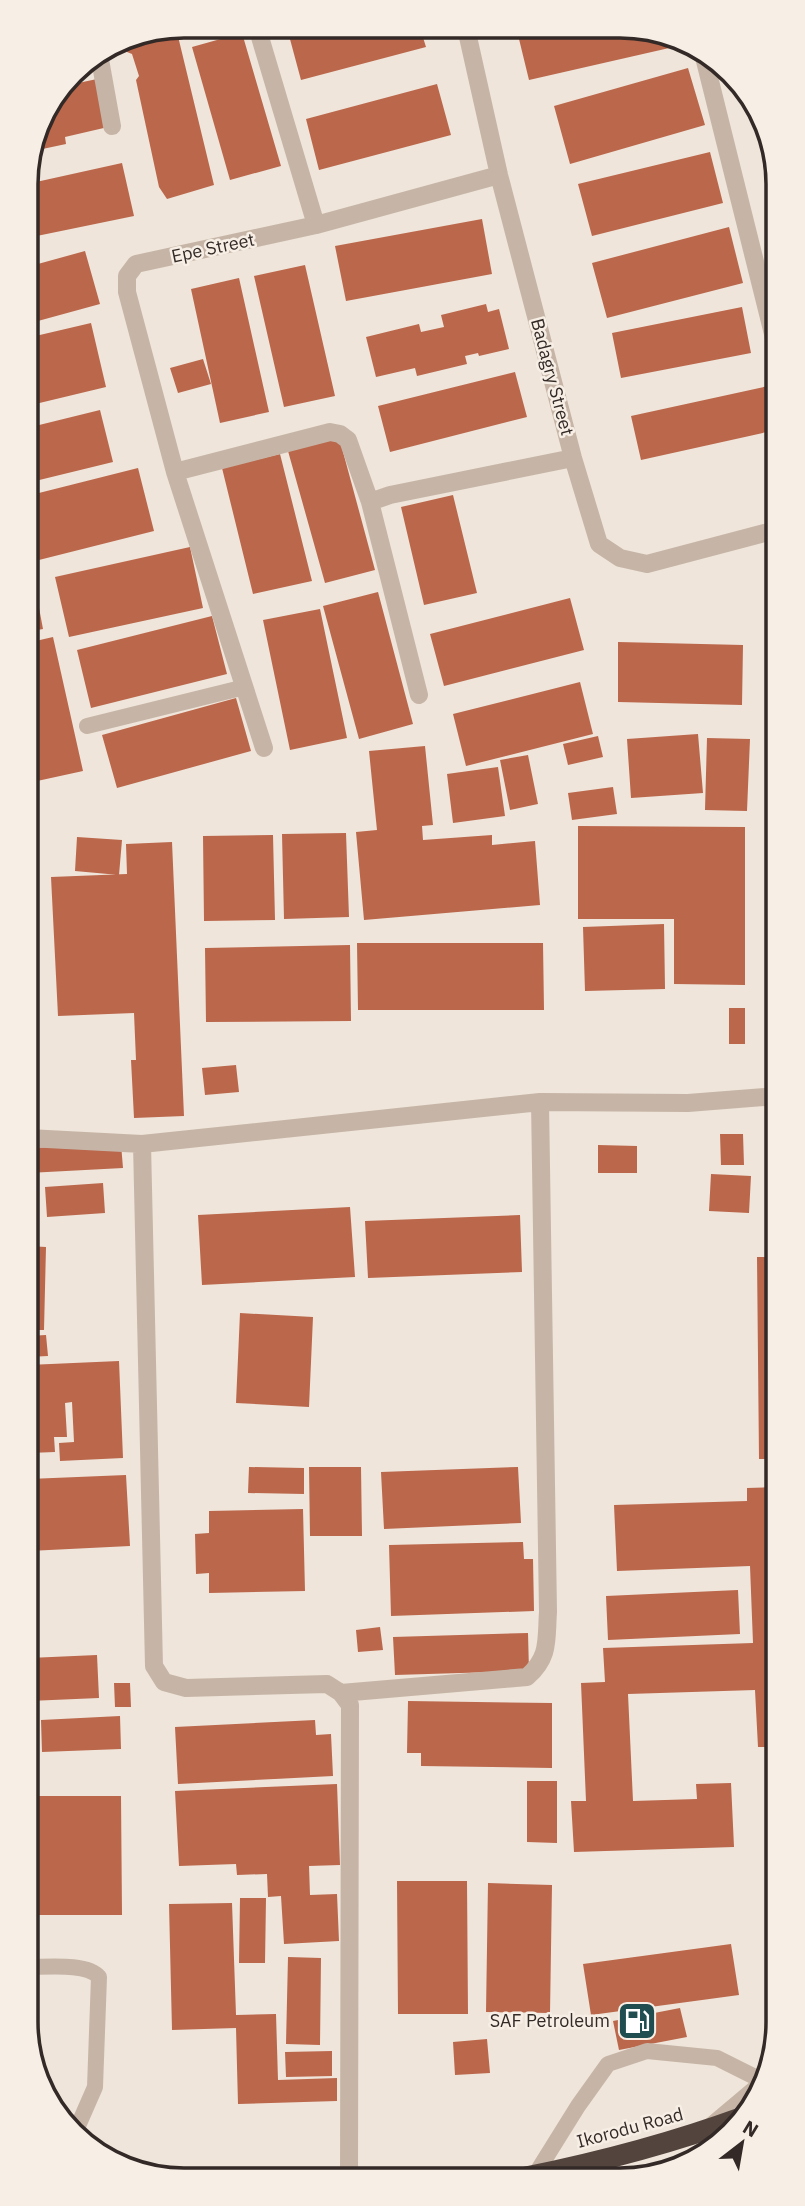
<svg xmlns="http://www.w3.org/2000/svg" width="805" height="2206" font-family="'IBM Plex Sans',sans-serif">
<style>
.building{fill:#bb674b}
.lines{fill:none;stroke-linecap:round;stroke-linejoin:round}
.lane{stroke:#c6b5a7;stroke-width:16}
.street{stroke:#c6b5a7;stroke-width:18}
.highway{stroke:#53453e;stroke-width:21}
.labels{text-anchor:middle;stroke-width:5;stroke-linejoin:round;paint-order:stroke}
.street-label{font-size:18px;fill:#332a27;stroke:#f7efe5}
.poi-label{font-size:18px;fill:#332a27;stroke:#f7efe5;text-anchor:end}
.rim{fill:none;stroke:#332a27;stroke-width:3.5}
</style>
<rect width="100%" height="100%" fill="#efe5da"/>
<path class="building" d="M176 28 214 185 167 199 159 187 136 80 139 76 132 54 127 52 125 38Z
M287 28H420L426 47 301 80Z
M563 29H652L677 43 678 46 529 80 519 39Z
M242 33 281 166 230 180 192 47Z
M688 68 705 125 570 164 554 106Z
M97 79 108 127 65 137 66 144 33 151 43 114 64 86Z
M437 84 451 135 319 170 306 119Z
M710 152 723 203 592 236 578 184Z
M122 163 134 216 27 238V184Z
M482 219 492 274 346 301 335 246Z
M729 227 743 283 607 318 592 263Z
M85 251 100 304 27 324V267Z
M305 265 335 396 284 407 254 276Z
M239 278 269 412 220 423 191 289Z
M486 304 488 312 499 309 509 349 479 356 478 353 465 356 467 364 417 376 415 368 376 377 366 337 419 324 421 332 444 327 441 315Z
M742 307 751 353 621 378 612 333Z
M91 323 106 387 27 406V338Z
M203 359 211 384 178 393 170 368Z
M515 372 527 417 390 452 378 406Z
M768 386 776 430 641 460 631 416Z
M100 410 113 462 27 483V428Z
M339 437 375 570 325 583 288 451Z
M280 454 312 581 253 594 222 468Z
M138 468 154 531 27 563V496Z
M453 495 477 593 424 605 401 507Z
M190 547 203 608 69 637 55 577Z
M33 576 43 629 27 632V577Z
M378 592 413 724 359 739 323 606Z
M570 598 584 650 444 686 430 634Z
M320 609 347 738 290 750 263 620Z
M212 616 227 674 91 708 77 650Z
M767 628H776L777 783H765Z
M53 637 83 771 28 783 27 643Z
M618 642 743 645 742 705 618 702Z
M580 682 593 734 466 766 453 714Z
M236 698 251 751 117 788 102 735Z
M698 734 703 793 631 798 627 739Z
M598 736 603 757 568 765 563 744Z
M707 738 750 739 747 811 705 810Z
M425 746 433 825 422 826 423 840 492 835V845L535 841 540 905 364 920 356 832 377 830 369 751Z
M528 755 538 804 510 810 500 760Z
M498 767 505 816 453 823 447 774Z
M613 787 617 814 572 820 568 793Z
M578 826 745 827V985L674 984V919H578Z
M346 833 349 917 284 919 282 834Z
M273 835 275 920 204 921 203 836Z
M77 837 122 840 119 875 75 871Z
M172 842 184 1116 134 1118 131 1060H136L134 1013 58 1016 51 877 127 874 126 844Z
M664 924 665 989 585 991 583 927Z
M357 943H543L544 1010H358Z
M350 945 351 1021 206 1022 205 948Z
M729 1008H745V1044H729Z
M236 1065 239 1092 205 1095 202 1068Z
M720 1134H743L744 1165H721Z
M121 1144 123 1168 28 1173V1148Z
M598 1145 637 1146V1173H598Z
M711 1174 751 1176 749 1213 709 1211Z
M103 1183 105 1213 47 1217 45 1187Z
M350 1207 355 1277 202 1285 198 1215Z
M520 1215 522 1272 368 1278 365 1221Z
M28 1246 46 1247 44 1330H28Z
M757 1257H777L778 1459H759Z
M240 1313 313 1317 309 1407 236 1403Z
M46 1335 48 1356 28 1357V1336Z
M119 1361 123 1458 60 1461 59 1443 74 1442 72 1402 65 1403 67 1437H54L55 1452 29 1453 28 1365Z
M249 1467 304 1468V1494L248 1493Z
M309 1467H361L362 1536H310Z
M518 1467 521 1523 384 1529 381 1472Z
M126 1475 130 1546 29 1551V1479Z
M778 1487V1747H758L755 1690 628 1694 633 1801 697 1799 696 1784 731 1783 734 1847 574 1852 571 1801H586L581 1683 605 1682 603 1648 753 1643 750 1566 617 1571 614 1505 747 1501V1488Z
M303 1509 305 1591 209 1593V1573L196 1574 195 1534 209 1533V1511Z
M523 1542 524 1559H533L534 1611 391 1616 389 1545Z
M738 1590 740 1634 608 1640 606 1596Z
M380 1627 383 1650 358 1652 356 1630Z
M528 1633 529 1671 395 1675 393 1637Z
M97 1655 99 1698 29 1701V1658Z
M114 1683H130L131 1707H115Z
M408 1701 552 1703V1768L421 1766V1753H407Z
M29 1713H35L37 1756 29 1757Z
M120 1716 121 1749 42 1752 41 1720Z
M315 1720 316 1735 331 1734 333 1776 178 1784 175 1727Z
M527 1781H557V1843L527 1842Z
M337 1784 340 1865 309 1866 310 1895 337 1894 339 1941 284 1944 281 1896 268 1897 267 1874 237 1875 236 1864 179 1866 175 1791Z
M29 1796H121L122 1915H29Z
M397 1881H467L468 2014H398Z
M488 1883 552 1885 550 2013 486 2012Z
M240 1898H266L265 1963H239Z
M232 1903 236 2015 276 2014 278 2080 337 2078V2101L238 2104 236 2028 172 2030 169 1904Z
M731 1944 739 1995 591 2015 583 1964Z
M288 1957 321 1958 320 2045 286 2044Z
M680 2008 687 2037 619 2050 613 2021Z
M487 2039 490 2073 455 2075 453 2042Z
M332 2051V2076L286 2077 285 2052Z"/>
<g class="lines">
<path class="lane" d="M87 726 245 687
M29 1967C48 1967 87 1963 99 1977L95 2087 74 2135
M711 2125 755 2088
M535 2175 578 2106 608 2064 647 2051 717 2058 759 2079"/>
<path class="street" d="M257 27 316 225
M466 28 499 175 573 458 599 544 620 558 647 564 776 530
M99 54 112 126
M704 57 776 346
M175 472 330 432 340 434 348 440 370 502 390 495 573 458
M370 502 419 695
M264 748 175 472 127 292V276L136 264 316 225 499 175
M28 1138 142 1144 540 1102 688 1103 777 1096
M142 1144 154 1666 164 1682 186 1688 327 1684 341 1693 350 1705 349 2177
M341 1693 527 1677C550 1657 546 1640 548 1612L540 1102"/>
<path class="highway" d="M526 2177C600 2162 672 2143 743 2117"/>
</g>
<defs>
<g id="fuel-square" transform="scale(2.0125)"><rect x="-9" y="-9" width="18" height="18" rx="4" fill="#204d50" stroke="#f7efe5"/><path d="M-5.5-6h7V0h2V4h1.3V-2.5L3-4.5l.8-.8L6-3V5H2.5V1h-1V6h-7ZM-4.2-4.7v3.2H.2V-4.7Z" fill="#fff"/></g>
</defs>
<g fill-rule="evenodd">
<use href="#fuel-square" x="637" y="2021"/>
</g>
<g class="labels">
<g class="street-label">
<text transform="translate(213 248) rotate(-12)" y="6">Epe Street</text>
<text transform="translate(552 377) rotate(75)" y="6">Badagry Street</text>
<text transform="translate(630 2128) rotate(-15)" y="6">Ikorodu Road</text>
</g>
<g class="poi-label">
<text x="610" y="2027">SAF Petroleum</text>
</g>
</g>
<path d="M0 0H805V2206H0ZM184 38H620A146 146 0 0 1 766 184V2022A146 146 0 0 1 620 2168H184A146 146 0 0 1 38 2022V184A146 146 0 0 1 184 38Z" fill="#f7efe5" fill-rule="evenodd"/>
<path class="rim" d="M184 38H620A146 146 0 0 1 766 184V2022A146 146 0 0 1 620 2168H184A146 146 0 0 1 38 2022V184A146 146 0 0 1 184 38Z"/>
<g transform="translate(742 2143) rotate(31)" stroke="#f7efe5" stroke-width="5" paint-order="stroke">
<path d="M0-5L12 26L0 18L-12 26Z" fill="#332a27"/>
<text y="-10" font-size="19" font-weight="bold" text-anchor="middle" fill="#332a27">N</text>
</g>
</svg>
